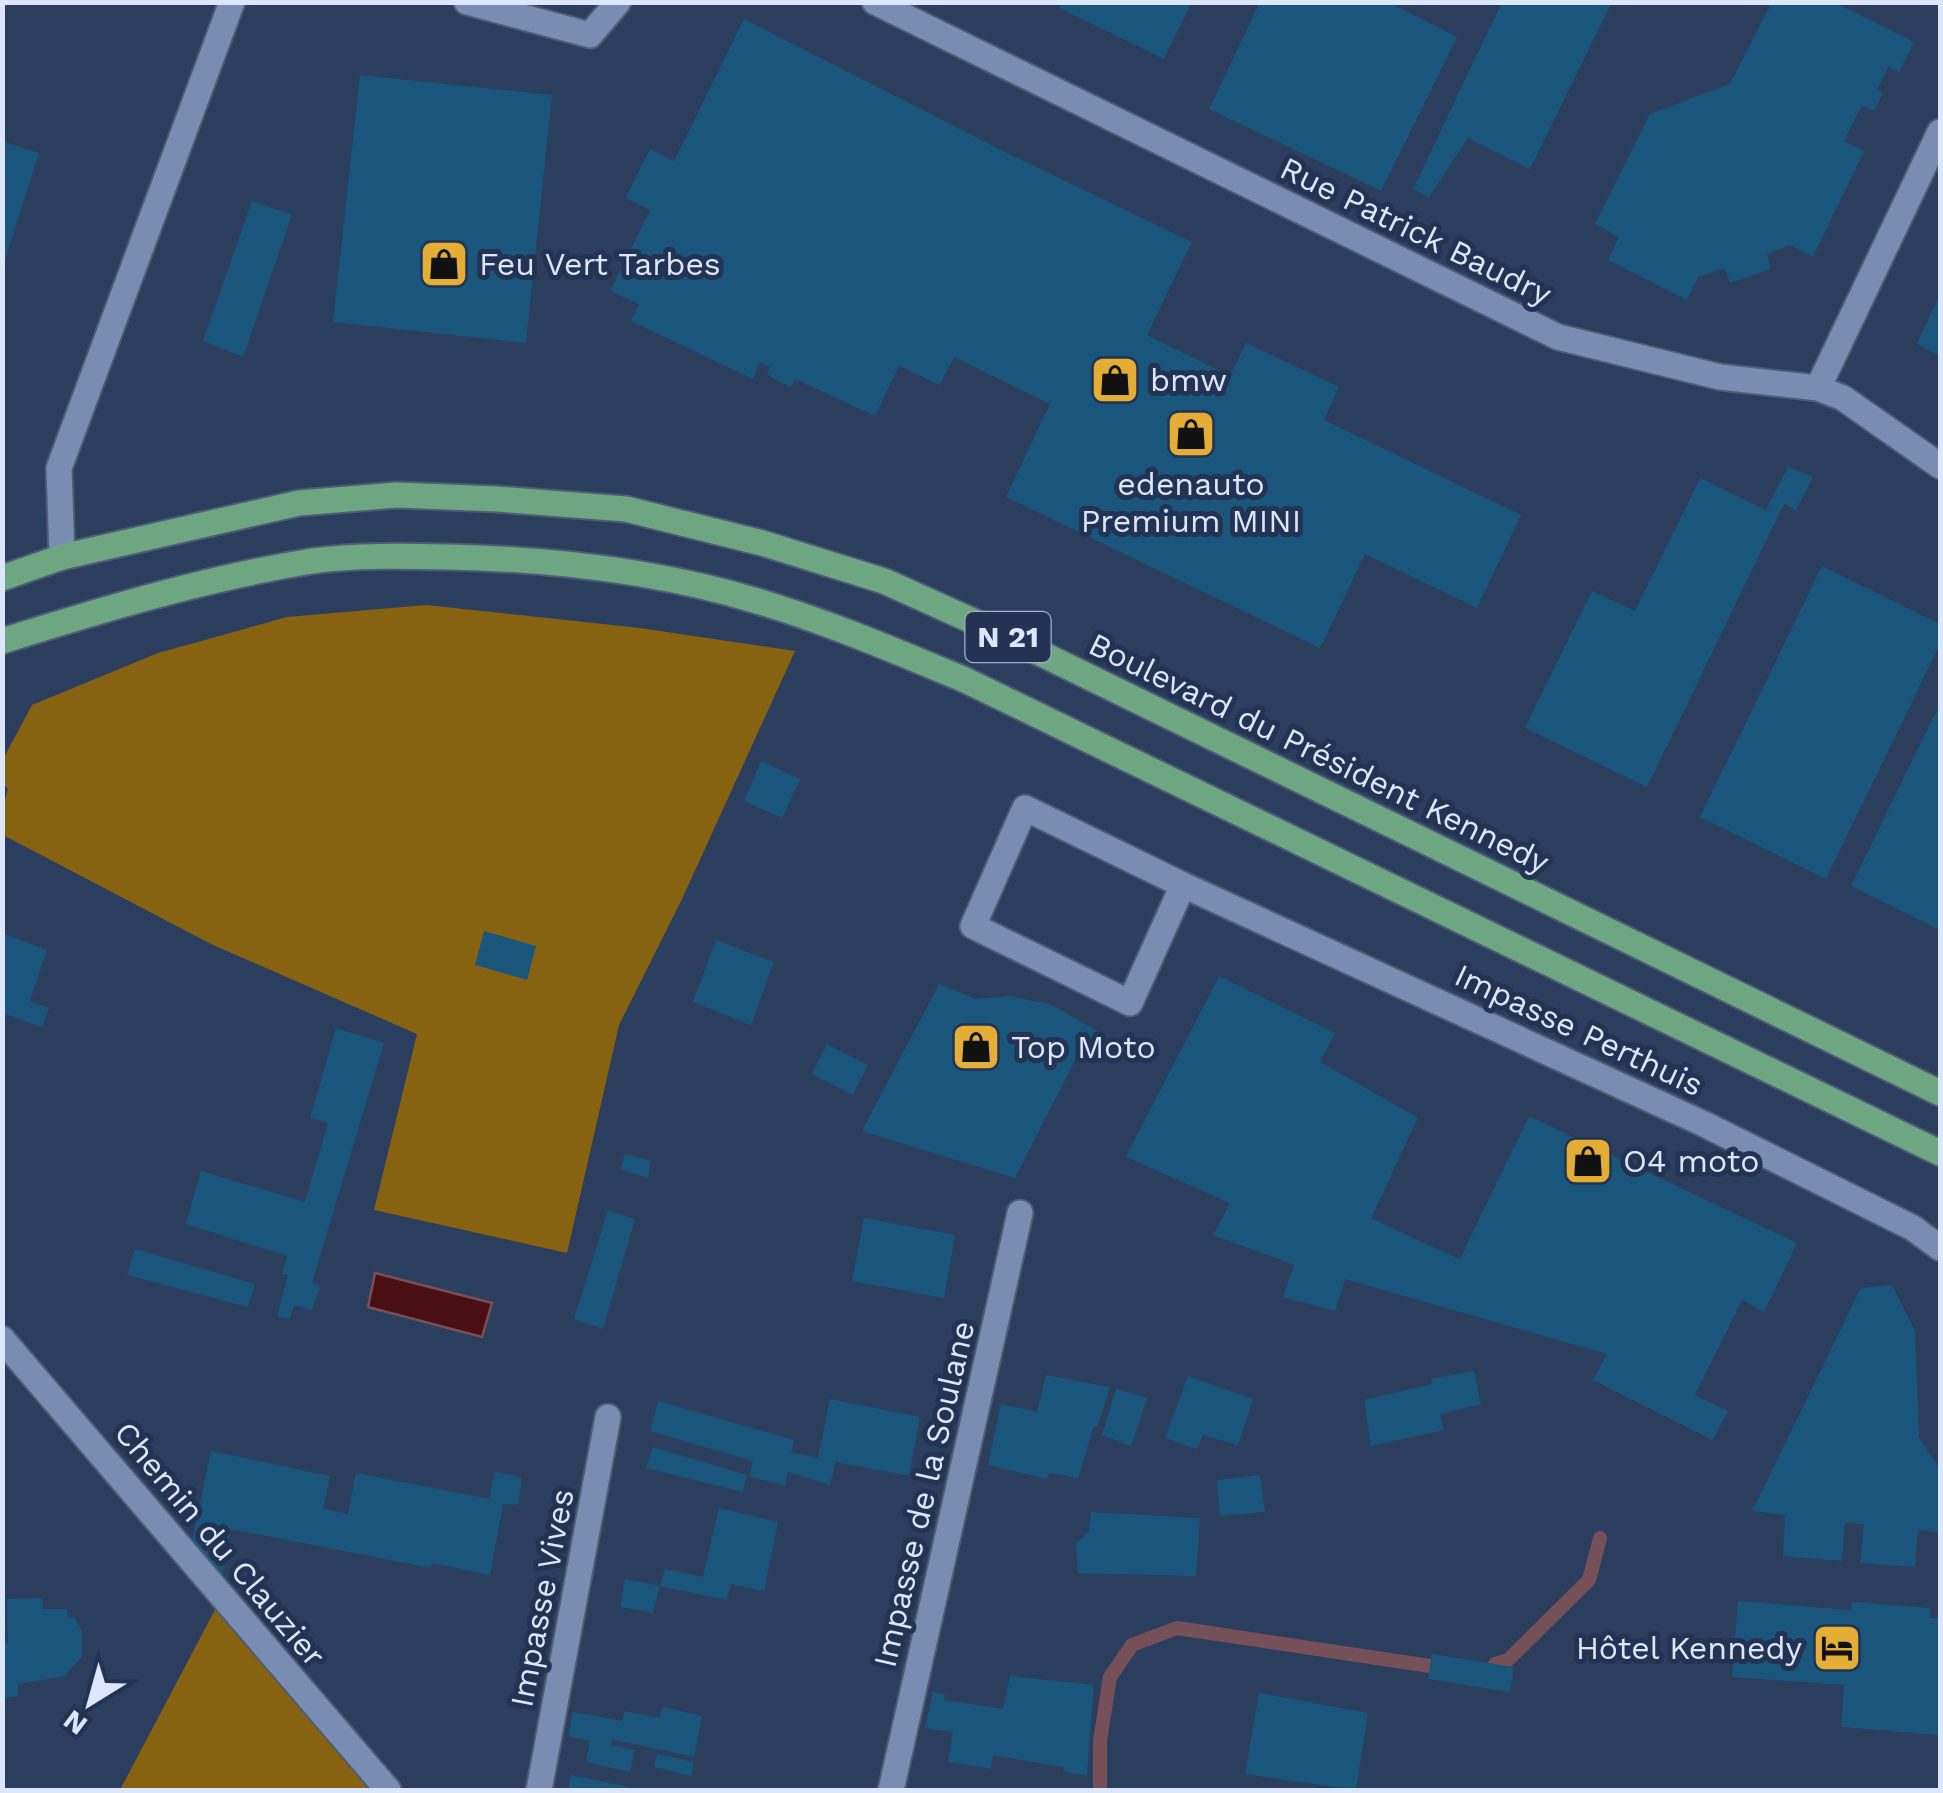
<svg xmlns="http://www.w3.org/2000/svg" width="1943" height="1793" font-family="'Work Sans',sans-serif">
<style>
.green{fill:#876311}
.water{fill:#4a0f12;stroke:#765058;stroke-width:2.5}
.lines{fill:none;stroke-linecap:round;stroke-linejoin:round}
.stream{stroke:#765058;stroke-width:14}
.building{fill:#1a557c}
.minor-casing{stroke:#4c5b76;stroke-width:29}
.major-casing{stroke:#4c5b76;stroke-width:29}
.minor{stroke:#798db2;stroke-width:25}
.major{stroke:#6da680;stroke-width:25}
.labels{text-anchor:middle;stroke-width:10;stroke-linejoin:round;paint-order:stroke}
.shield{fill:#223353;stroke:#a4b1c9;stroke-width:2.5}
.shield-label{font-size:30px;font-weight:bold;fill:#dce7fc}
.street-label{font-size:32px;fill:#dce7fc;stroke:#223353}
.poi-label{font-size:32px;fill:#dce7fc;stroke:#223353;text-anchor:start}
</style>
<rect width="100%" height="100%" fill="#2c3e5e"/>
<path class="green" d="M426 605 640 628 795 651 682 899 619 1025 567 1253 374 1210 417 1034 211 944 3 835V806L8 789 3 783 2 761 32 705 158 653 287 617Z
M217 1606 370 1790H120Z"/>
<path class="water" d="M375 1273 492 1303 482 1337 368 1307Z"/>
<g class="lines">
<path class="stream" d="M1495 1664 1508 1660 1589 1580 1600 1538
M1100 1790V1741L1110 1677 1132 1645 1177 1628 1430 1666"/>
</g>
<path class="building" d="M1062 2H1192L1164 59 1059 8Z
M1260 2H1387L1457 37 1381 191 1209 109Z
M1502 2H1612L1530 169 1468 138 1429 197 1413 189Z
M1772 2H1834L1914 42 1899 72 1888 67 1877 90 1883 93 1874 111 1862 105 1844 141 1864 151 1813 257 1790 245 1767 254 1771 269 1730 283 1725 268 1698 277 1687 300 1608 260 1619 237 1595 224 1650 114 1730 84Z
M744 19 1003 151 1192 242 1147 335 1230 376 1246 343 1339 387 1324 420 1521 515 1477 608 1365 554 1320 648 1006 497 1050 404 954 357 940 385 899 366 875 416 795 379 791 387 767 375 770 367 760 362 753 379 631 321 639 304 610 291 650 210 626 198 650 149 674 161Z
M360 75 552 95 526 343 333 322Z
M2 141 39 153 3 266H2Z
M252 201 292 215 243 357 203 341Z
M1940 294V356L1917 344Z
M1788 467 1813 477 1796 510 1784 504 1647 787 1525 728 1592 591 1635 611 1700 478 1766 510Z
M1822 566 1940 624V644L1826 879 1700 817Z
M1940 704V930L1851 886Z
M761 761 800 779 782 818 744 801Z
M484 931 536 946 527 980 475 965Z
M2 933 47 950 30 1001 49 1008 42 1027 2 1013Z
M716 940 774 962 751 1025 693 1002Z
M1219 976 1335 1033 1320 1062 1418 1118 1371 1218 1428 1245 1460 1259 1529 1116 1797 1243 1764 1312 1742 1300 1695 1395 1728 1411 1713 1440 1593 1380 1607 1354 1345 1279 1335 1311 1283 1297 1294 1265 1213 1235 1230 1203 1126 1157Z
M939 984 976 999 1010 996 1052 1005 1107 1037 1094 1061 1079 1053 1015 1178 862 1131Z
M336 1028 384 1043 312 1283 320 1286 312 1310 294 1305 290 1319 277 1316 288 1275 282 1274 287 1256 186 1224 201 1171 305 1202 328 1123 310 1118Z
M827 1044 868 1065 853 1095 812 1074Z
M625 1154 651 1161 648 1178 620 1169Z
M608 1210 635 1219 603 1329 574 1319Z
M864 1218 955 1235 944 1298 852 1281Z
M135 1249 255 1284 248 1307 127 1275Z
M1892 1285 1915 1331 1919 1437 1940 1470V1533L1918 1529 1915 1567 1860 1563 1864 1525 1845 1522 1842 1561 1783 1556 1785 1515 1752 1511 1861 1288Z
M1474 1371 1481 1404 1440 1414 1444 1430 1371 1446 1364 1400 1432 1384 1431 1379Z
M1046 1375 1110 1387 1097 1427 1094 1426 1078 1478 1049 1473 1047 1479 988 1465 1001 1404 1037 1412Z
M1188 1376 1253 1399 1238 1445 1203 1435 1197 1449 1165 1438Z
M1116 1389 1147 1398 1131 1446 1102 1435Z
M830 1399 920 1417 909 1476 836 1462 830 1485 788 1472 785 1486 749 1476 753 1461 650 1431 658 1401 794 1440 791 1452 818 1458Z
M653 1447 747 1475 743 1492 646 1468Z
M211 1451 330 1476 323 1509 348 1514 356 1473 489 1499 495 1471 522 1478 518 1505 503 1504 490 1575 432 1563 431 1568 231 1529 222 1577 192 1541Z
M1260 1475 1265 1512 1220 1516 1217 1480Z
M719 1508 778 1522 764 1591 731 1584 727 1600 660 1586 665 1569 703 1577Z
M1091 1512 1200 1518 1196 1576 1078 1573 1076 1544 1089 1531Z
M625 1579 660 1586 653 1613 620 1607Z
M42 1598 43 1609H67L68 1617H74L82 1631V1657L64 1676 18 1684V1696L2 1698V1643H8L7 1599Z
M1738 1601 1851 1610 1852 1602 1931 1608 1930 1618H1940V1735L1841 1727 1844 1685 1732 1677Z
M1432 1654 1514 1667 1510 1692 1428 1679Z
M1010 1676 1094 1685 1087 1776 1063 1771 1064 1767 993 1755 991 1769 948 1762 953 1732 925 1728 933 1692 945 1694 944 1700 1003 1709Z
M1259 1693 1368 1713 1356 1790 1245 1774Z
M663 1707 702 1716 694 1757 612 1739 610 1745 635 1750 630 1772 586 1762 590 1741 568 1736 573 1712 622 1721 625 1711 659 1718Z
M657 1754 694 1762 691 1776 654 1767Z
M571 1775 630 1787 629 1790H568Z"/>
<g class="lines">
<g class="minor-casing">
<path id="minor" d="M467 2 590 35 618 2
M875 2 1558 337 1720 377 1818 388 1843 398 1940 466
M1818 388 1940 132
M62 557 59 468 232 2
M1183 885 1130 1003 973 926 1025 808 1183 885 1704 1124 1913 1228 1940 1248
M2 1339 388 1790
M539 1790 608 1417
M891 1790 1020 1213"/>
</g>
<g class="major-casing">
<path id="major" d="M2 578 62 557 299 503 397 495 497 499 626 509 762 543 884 581 997 632 1940 1093
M2 641C104 609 207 578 312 561 356 555 404 556 449 557 552 559 658 571 757 601 828 622 895 651 963 679L1940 1153"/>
</g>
<use href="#minor" class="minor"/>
<use href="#major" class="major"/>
</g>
<defs>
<g id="shop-square" transform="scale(2.5)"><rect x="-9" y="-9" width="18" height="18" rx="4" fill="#e4ad35" stroke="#223353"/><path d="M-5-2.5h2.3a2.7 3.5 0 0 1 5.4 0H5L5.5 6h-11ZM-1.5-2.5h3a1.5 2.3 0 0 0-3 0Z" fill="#111"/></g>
<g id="hotel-square" transform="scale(2.5)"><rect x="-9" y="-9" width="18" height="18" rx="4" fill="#e4ad35" stroke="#223353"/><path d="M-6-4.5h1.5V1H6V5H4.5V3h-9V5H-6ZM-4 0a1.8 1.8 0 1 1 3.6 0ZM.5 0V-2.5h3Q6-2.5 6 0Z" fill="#111"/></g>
</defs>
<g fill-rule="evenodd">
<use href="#shop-square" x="444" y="264"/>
<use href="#shop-square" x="1115" y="380"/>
<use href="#shop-square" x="1191" y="434"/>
<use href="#shop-square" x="976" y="1047"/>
<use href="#shop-square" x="1588" y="1161"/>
<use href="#hotel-square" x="1837" y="1648"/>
</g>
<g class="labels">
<rect class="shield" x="965.5" y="612" width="85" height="50" rx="8"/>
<g class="shield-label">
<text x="1008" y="647">N 21</text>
</g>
<g class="street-label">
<text transform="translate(1416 231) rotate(26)" y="11">Rue Patrick Baudry</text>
<text transform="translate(1319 753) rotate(26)" y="11">Boulevard du Président Kennedy</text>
<text transform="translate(1579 1030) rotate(25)" y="11">Impasse Perthuis</text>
<text transform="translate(924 1494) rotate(-77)" y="11">Impasse de la Soulane</text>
<text transform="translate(220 1544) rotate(50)" y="11">Chemin du Clauzier</text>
<text transform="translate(542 1598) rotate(-79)" y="11">Impasse Vives</text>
</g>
<g class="poi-label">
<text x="479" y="275">Feu Vert Tarbes</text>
<text x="1150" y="391">bmw</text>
<text x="1191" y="495" text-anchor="middle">edenauto<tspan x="1191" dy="37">Premium MINI</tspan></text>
<text x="1011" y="1058">Top Moto</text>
<text x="1623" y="1172">O4 moto</text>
<text x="1802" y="1659" text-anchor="end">Hôtel Kennedy</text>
</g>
</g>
<rect width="1943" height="1793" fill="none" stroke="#dce7fc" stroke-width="10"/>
<g transform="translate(90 1703) rotate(217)" stroke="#223353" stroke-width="8" paint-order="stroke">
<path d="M0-8L18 38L0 25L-18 38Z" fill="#dce7fc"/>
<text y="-15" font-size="28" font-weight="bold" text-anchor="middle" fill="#dce7fc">N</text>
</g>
</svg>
